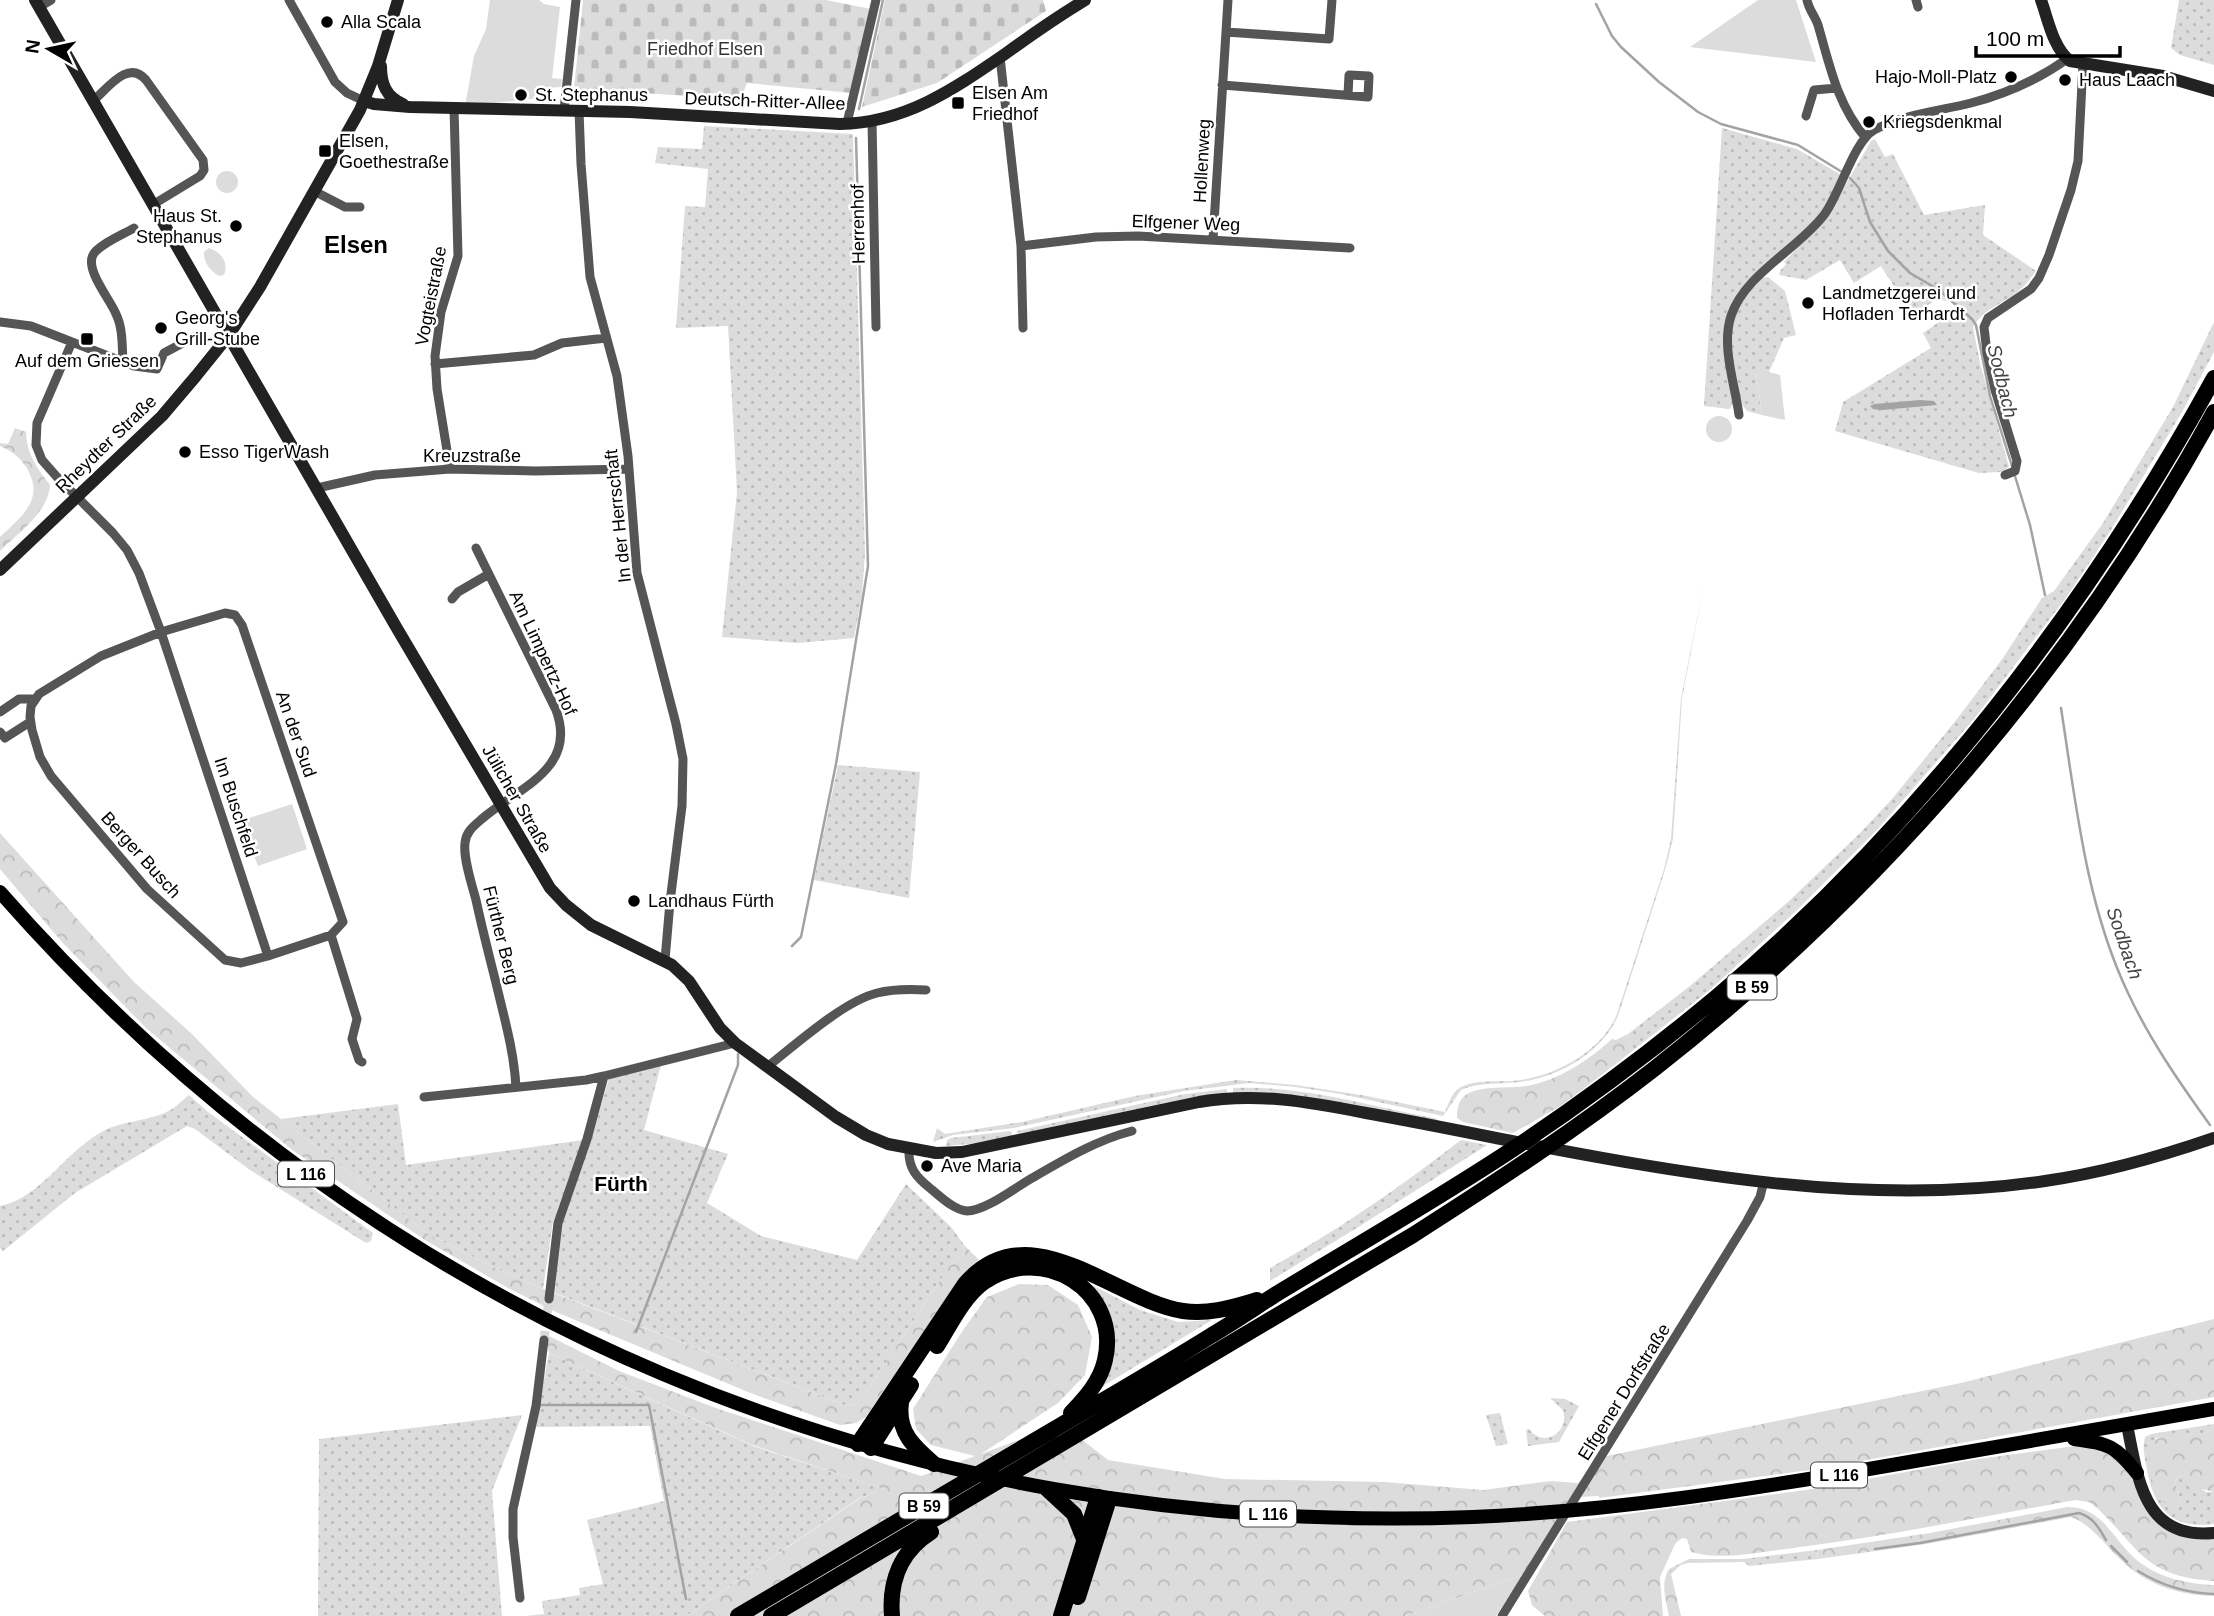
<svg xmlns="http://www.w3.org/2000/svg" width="2214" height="1616" font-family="Helvetica,sans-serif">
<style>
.grass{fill:url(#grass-dots)}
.forest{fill:url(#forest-crowns)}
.cemetery{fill:url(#cemetery-stones)}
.green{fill:#dcdcdc}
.water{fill:#a3a3a3}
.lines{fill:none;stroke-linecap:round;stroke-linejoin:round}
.stream{stroke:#a3a3a3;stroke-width:2.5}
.street-tunnel{stroke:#d9d9d9;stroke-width:9;stroke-dasharray:9 4.5;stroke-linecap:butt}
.street{stroke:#555;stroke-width:9}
.secondary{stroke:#222;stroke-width:12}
.primary{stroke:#000;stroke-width:14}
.highway{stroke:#000;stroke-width:16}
.poi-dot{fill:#000;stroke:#fff;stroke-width:2.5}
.labels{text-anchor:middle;stroke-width:5;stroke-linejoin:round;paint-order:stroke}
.shield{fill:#fff;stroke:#4c4c4c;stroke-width:2}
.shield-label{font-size:16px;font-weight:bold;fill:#000}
.poi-label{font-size:18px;fill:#000;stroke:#fff;text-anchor:start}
.park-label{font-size:18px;fill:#333;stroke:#fff}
.street-label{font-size:18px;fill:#000;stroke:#fff}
.water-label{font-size:19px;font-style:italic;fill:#444;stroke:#fff}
.quarter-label{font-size:21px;font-weight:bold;fill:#000;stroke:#fff}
.district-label{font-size:24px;font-weight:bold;fill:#000;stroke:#fff}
</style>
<defs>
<pattern id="grass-dots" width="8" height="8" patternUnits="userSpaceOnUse" patternTransform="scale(1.75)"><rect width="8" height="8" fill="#dcdcdc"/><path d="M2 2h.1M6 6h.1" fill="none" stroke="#bbb" stroke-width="1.8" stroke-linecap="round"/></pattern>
<pattern id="forest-crowns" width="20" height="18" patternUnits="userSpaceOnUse" patternTransform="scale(1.75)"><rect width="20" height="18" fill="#dcdcdc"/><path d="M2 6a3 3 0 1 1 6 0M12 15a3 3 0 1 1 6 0" fill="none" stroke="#bbb"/></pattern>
<pattern id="cemetery-stones" width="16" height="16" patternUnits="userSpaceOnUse" patternTransform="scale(1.75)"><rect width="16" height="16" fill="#dcdcdc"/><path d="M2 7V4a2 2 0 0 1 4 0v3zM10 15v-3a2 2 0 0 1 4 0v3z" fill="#bbb"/></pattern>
</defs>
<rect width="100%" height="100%" fill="#fff"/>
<path class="grass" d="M2179 0H2214V65L2180 55 2171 48Z
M704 126 853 134 865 553 862 594 854 638 798 643 722 637 737 492 728 326 676 328 685 206 705 207 708 169 655 163 658 147 702 149Z
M1722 128 1797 149 1843 176 1817 220 1755 277 1729 316 1734 402 1730 409 1704 406Z
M1875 139 1885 157 1893 154 1924 215 1985 205 1983 235 2036 271C2030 279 2025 286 2017 292 2000 306 1986 307 1973 327L1980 363 2009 467 2001 472 1979 473 1835 431 1843 402 1931 348 1923 333 1958 309 1948 299 1945 301 1939 298 1912 315 1881 266 1854 283 1840 260 1806 280 1779 275 1780 271 1786 264 1784 262 1828 215 1871 141Z
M1768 277 1785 291 1796 335 1784 338 1769 372 1756 373 1762 415 1747 411 1743 406C1733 379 1725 341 1735 313 1739 300 1752 288 1761 278Z
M2214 322V352L2182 412 2111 530 2068 595 1974 719 1875 832 1796 911 1711 989 1631 1052 1628 1034 1690 986 1789 901 1859 834 1892 799 1957 719 2003 658 2042 598 2054 591 2103 523 2173 407Z
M1704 584 1682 698 1673 839 1665 870 1619 1013C1606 1049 1563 1075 1526 1081 1504 1085 1481 1081 1461 1090L1443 1116 1341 1094 1296 1087 1249 1083 1184 1091 1014 1128 953 1135 933 1142 937 1128 945 1134 1022 1122 1135 1096 1236 1080 1296 1085 1367 1096 1445 1112C1448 1105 1451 1094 1458 1089 1472 1079 1496 1082 1512 1081 1552 1078 1601 1053 1617 1014L1664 869 1671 839 1681 698Z
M838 765 920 772 909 898 814 880Z
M661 1065 644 1130 728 1154 707 1203 761 1236 857 1260 906 1184 952 1228 964 1245 963 1254 951 1264 865 1394 854 1405 847 1406 555 1293 559 1236 563 1216 595 1126 609 1078Z
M1233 1088C1303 1085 1370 1106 1438 1119L1434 1121 1233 1093Z
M1227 1089V1094L1018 1135 1017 1131 1185 1094Z
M189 1095 208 1112 373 1233 371 1241 366 1243 250 1170 195 1129 187 1126 75 1193 3 1251 0 1248V1206C41 1198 67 1149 105 1130 126 1120 153 1121 172 1109 178 1105 184 1099 189 1095Z
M398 1104 406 1165 583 1140 553 1222 543 1289 493 1267 428 1234 281 1119Z
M1011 1131 1013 1137 980 1143 946 1146 947 1140 951 1138Z
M1461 1140 1487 1145 1360 1226 1270 1281V1268C1337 1231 1400 1187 1461 1140Z
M1092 1285 1140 1310 1178 1322 1212 1320 1103 1386 1114 1359 1111 1322Z
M549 1353 753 1446 885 1489 858 1499 686 1616H526L544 1614 542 1601 580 1595 579 1588 603 1584 587 1520 664 1501 650 1426 535 1427Z
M1550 1398 1565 1399 1579 1406 1559 1442 1528 1446 1526 1430 1529 1429C1544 1449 1570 1432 1563 1410Z
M1500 1413 1508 1444 1496 1446 1486 1415Z
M522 1415 492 1491 502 1616H318L319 1439Z
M2214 1424V1430L2195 1435 2155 1438 2182 1504 2175 1483 2177 1477 2184 1476 2206 1492H2214V1524C2172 1530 2154 1508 2147 1470 2145 1459 2142 1448 2145 1437L2151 1434Z
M1817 1550 1818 1559 1749 1566 1744 1562 1688 1563 1681 1565 1671 1574 1669 1569 1689 1559H1743Z"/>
<path class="forest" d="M15 428 26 432C27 455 37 468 50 485 48 513 19 532 0 551V537C22 516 46 499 26 467 19 456 11 451 0 446V443L8 444Z
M0 833 134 982 192 1034 253 1097 428 1234 493 1267 543 1289 847 1406 854 1405 865 1394 951 1264 963 1254 964 1245 980 1261 957 1282 866 1417 856 1423 840 1425 753 1394 556 1312 508 1288 425 1240 291 1149 147 1029 61 941 0 869Z
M1628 1034 1631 1052 1564 1104 1513 1133 1463 1122 1457 1118C1457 1108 1458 1100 1467 1094 1483 1085 1508 1089 1526 1086 1558 1081 1589 1060 1612 1039L1616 1040Z
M1019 1284 1048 1285 1078 1305 1092 1337 1085 1375 1058 1403 981 1454 1062 1424 1108 1460 1225 1479 1384 1482 1483 1490 1551 1481 1578 1483 1602 1457 1961 1383 2214 1319V1397L1817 1469 1599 1498V1496L1580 1497 1523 1575 1405 1616H686L859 1499 884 1489 752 1445 549 1353 545 1334 619 1371 713 1407 921 1476 975 1456 931 1445 916 1429 913 1409 963 1330 987 1297Z
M2214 1430V1492L2198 1488 2184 1476 2177 1477 2175 1483 2182 1504 2175 1507C2174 1507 2165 1503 2164 1502 2151 1493 2146 1455 2151 1441L2165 1436 2194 1435Z
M2083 1445 2106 1448C2114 1457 2125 1466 2131 1476 2137 1486 2139 1497 2144 1506 2159 1531 2186 1543 2214 1539V1581C2144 1576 2142 1551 2097 1508L2089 1502 2075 1500C1981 1517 1888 1536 1793 1548 1761 1552 1722 1561 1691 1552L1687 1539 1682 1538 1675 1544 1660 1577 1663 1616H1545L1532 1605 1528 1591 1567 1522 1806 1490 1978 1459Z
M2067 1507C2105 1506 2114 1545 2142 1564 2163 1579 2189 1584 2214 1585V1596C2178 1595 2146 1585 2120 1559 2105 1545 2091 1524 2071 1517L1926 1544 1818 1559 1817 1550 1930 1533Z
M1669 1569 1671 1574 1681 1616H1669C1666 1600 1660 1584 1669 1569Z"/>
<path class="cemetery" d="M583 0H826L871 9 852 93 747 83 741 99 574 89Z
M885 0H1043L1046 11 937 83 862 107Z"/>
<path class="green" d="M490 0H539L544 4 560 7 552 78 562 79 561 87 544 88 540 98 465 106 474 56 486 29Z
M1758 0H1796L1816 62 1690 47Z
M216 182a11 11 0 1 1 22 0a11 11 0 1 1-22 0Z
M209 248C221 252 229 262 224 275L219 276C210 271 203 261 204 252Z
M1756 372H1769L1780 375 1785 420 1762 415Z
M1706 429a13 13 0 1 1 26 0a13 13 0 1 1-26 0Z
M292 804 307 849 258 866 245 831 237 829 234 823Z
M1523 1575 1496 1616H1405Z"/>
<path class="water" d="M1920 400 1934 401 1937 405 1882 410 1873 409 1870 406 1875 404Z"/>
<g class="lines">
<path class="stream" d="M1596 4 1612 36 1621 47 1659 82 1698 112 1721 124 1798 145 1842 172
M859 109 883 0
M1850 178 1859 188 1870 222 1888 251 1910 273 1939 290 1972 319 1976 325 1990 396 2012 466
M2014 473 2030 525 2045 595
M2061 708C2076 804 2086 905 2128 993 2150 1040 2179 1082 2210 1125
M792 946 801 937 836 764 868 566 856 138
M636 1332 738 1065V1054
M540 1405H649L686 1599
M2111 1546 2127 1562
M1875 1549 1920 1543 2079 1513C2093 1517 2099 1528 2106 1540
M2138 1571C2162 1586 2186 1593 2214 1594"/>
<path class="street-tunnel" d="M544 1340 549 1299"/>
<path class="street" d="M289 0 335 82 347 93 364 101
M1807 0C1809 10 1815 16 1818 25 1830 66 1837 104 1865 137
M1916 0 1918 7
M39 7 51 0
M1226 32 1329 39 1332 0
M1000 57 1021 246 1023 328
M1222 85 1368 97 1369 76 1349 75 1348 95
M93 101C108 88 128 59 146 80L203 160 204 170 200 176 154 204
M564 110 576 0
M579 110 581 164 590 277 617 376 628 456 637 573 676 724 683 759 682 806 670 902 665 960
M1806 116 1814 90 1837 88
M872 121 876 327
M847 123 876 0
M314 191 345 207H360
M1213 239 1228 0
M1021 246 1096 237 1138 236 1350 248
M0 322 31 326 72 342
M194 337 164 353 157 369 134 366 72 342 37 423 36 445 42 460 57 477 113 533 127 550 139 573 161 632 268 956 331 935 357 1019 352 1039 359 1060 362 1062
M123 362C122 346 123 328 116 314 110 299 85 270 93 255 98 245 124 234 134 228
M435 364 534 355 562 343 606 338
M1739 415C1735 384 1721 347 1731 316 1745 274 1797 250 1824 215 1840 194 1854 141 1874 130 1904 114 1939 111 1971 103 2005 94 2039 79 2067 59
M450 469 437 389 435 356 441 312 458 256 454 108
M2005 475 2015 471 2017 461 1995 390 1987 353 1984 327 1988 318 2031 289 2039 278 2049 255 2071 190 2078 161 2083 64
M317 488 375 475 450 469 535 471 629 469
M476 548 556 710C578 769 518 788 483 818 475 825 466 831 465 843 463 858 472 885 476 900 482 928 489 955 496 983 504 1017 514 1051 516 1087
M452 599 458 592 489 574
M0 712 19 699H35
M0 732 5 738 30 722
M268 956 241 963 225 960 147 889 51 776 40 757 32 730 30 717 31 706 39 694 101 656 161 632 225 613 235 615 242 625 343 922 331 935
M767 1067C795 1045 844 1001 877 993 893 989 909 989 926 990
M424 1097 586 1080 604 1076
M909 1149C908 1168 916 1177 931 1189 941 1197 954 1210 967 1211 986 1211 1017 1186 1034 1177 1065 1159 1097 1140 1132 1131
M549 1299 558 1223 587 1139 604 1076 735 1043
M520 1598 513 1537V1509L536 1406 544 1340
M1502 1616 1747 1221 1760 1197 1764 1181"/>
<path class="secondary" d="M35 0 395 625 550 888 566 905 591 925 672 965 689 981 720 1028 735 1043 836 1117 866 1135 888 1144 936 1153 962 1152 1199 1102C1256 1092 1310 1102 1366 1113 1411 1121 1456 1130 1501 1139 1678 1173 1865 1208 2045 1181 2103 1173 2159 1157 2214 1138
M2041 0C2048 19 2053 48 2070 61L2163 76 2214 91
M381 66C381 84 386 97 403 104
M364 101 374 104 410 107 630 112 840 124C905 123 954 89 1005 54 1031 35 1057 17 1085 0
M0 570 162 416 196 376 229 335 260 287 360 110 378 66 398 0
M2127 1425C2138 1478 2143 1540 2214 1533"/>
<path class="primary" d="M0 892C378 1323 901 1539 1473 1517 1614 1511 1754 1489 1892 1465 2000 1447 2107 1428 2214 1409
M2074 1439C2110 1444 2114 1445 2137 1473"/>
<path class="highway" d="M937 1346C950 1325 964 1296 984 1282 1042 1242 1121 1290 1105 1360 1100 1382 1086 1397 1071 1413
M901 1403C897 1432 914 1447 934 1464
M858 1444 965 1284C1029 1210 1114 1300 1183 1311 1209 1315 1233 1307 1257 1300
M871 1448 911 1385
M1047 1489 1074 1514 1084 1539
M1078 1597 1109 1499
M738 1616C842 1554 947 1492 1051 1431 1105 1399 1159 1368 1212 1335 1234 1322 1256 1307 1278 1293 1357 1245 1436 1200 1513 1149 1584 1102 1652 1051 1718 996 1920 824 2086 611 2214 378
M771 1616 1413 1235C1496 1182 1577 1129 1654 1069 1881 891 2075 666 2214 412
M892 1616C889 1581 901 1551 931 1532
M1061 1616 1098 1497"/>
</g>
<g class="poi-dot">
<circle cx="327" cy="22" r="7"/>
<circle cx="2011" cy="77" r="7"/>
<circle cx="2065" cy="80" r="7"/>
<circle cx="521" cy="95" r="7"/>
<rect x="951" y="96" width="14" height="14" rx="3.5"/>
<circle cx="1869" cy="122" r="7"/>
<rect x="318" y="144" width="14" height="14" rx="3.5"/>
<circle cx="236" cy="226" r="7"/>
<circle cx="1808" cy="303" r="7"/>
<circle cx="161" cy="328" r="7"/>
<rect x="80" y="332" width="14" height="14" rx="3.5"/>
<circle cx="185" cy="452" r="7"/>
<circle cx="634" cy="901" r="7"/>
<circle cx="927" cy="1166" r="7"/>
</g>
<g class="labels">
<g class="shield">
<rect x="1727.5" y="974.5" width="49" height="25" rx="5"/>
<rect x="278" y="1161.5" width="56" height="25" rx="5"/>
<rect x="1811" y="1462.5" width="56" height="25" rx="5"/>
<rect x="899.5" y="1493.5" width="49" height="25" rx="5"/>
<rect x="1240" y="1501.5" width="56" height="25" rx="5"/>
</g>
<g class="shield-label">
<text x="1752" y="993">B 59</text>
<text x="306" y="1180">L 116</text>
<text x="1839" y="1481">L 116</text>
<text x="924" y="1512">B 59</text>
<text x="1268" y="1520">L 116</text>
</g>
<g class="poi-label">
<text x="341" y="28">Alla Scala</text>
<text x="1997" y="83" text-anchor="end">Hajo-Moll-Platz</text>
<text x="2079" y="86">Haus Laach</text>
<text x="972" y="99">Elsen Am<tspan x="972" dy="21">Friedhof</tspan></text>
<text x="535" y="101">St. Stephanus</text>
<text x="1883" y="128">Kriegsdenkmal</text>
<text x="339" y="147">Elsen,<tspan x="339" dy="21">Goethestraße</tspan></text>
<text x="222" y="222" text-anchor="end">Haus St.<tspan x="222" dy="21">Stephanus</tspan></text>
<text x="1822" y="299">Landmetzgerei und<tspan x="1822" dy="21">Hofladen Terhardt</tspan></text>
<text x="175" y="324">Georg's<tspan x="175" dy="21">Grill-Stube</tspan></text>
<text x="87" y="367" text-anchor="middle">Auf dem Griessen</text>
<text x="199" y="458">Esso TigerWash</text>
<text x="648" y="907">Landhaus Fürth</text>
<text x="941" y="1172">Ave Maria</text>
</g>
<g class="park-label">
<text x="705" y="55">Friedhof Elsen</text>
</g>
<g class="street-label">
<text transform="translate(765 101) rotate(2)" y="6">Deutsch-Ritter-Allee</text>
<text transform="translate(1202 161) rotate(-87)" y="6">Hollenweg</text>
<text transform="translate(1186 223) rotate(2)" y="6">Elfgener Weg</text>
<text transform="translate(858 224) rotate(-91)" y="6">Herrenhof</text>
<text transform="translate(431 296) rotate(-79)" y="6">Vogteistraße</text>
<text transform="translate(106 444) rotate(-44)" y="6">Rheydter Straße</text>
<text x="472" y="462">Kreuzstraße</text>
<text transform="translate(618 516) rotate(-96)" y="6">In der Herrschaft</text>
<text transform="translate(543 653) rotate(65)" y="6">Am Limpertz-Hof</text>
<text transform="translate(296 734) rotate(71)" y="6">An der Sud</text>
<text transform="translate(517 799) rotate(60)" y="6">Jülicher Straße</text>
<text transform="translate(236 807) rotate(72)" y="6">Im Buschfeld</text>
<text transform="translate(141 855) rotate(48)" y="6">Berger Busch</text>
<text transform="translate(501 935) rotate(76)" y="6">Fürther Berg</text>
<text transform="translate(1624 1392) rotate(-58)" y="6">Elfgener Dorfstraße</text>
</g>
<g class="water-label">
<text transform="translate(2003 381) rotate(76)" y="7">Sodbach</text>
<text transform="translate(2125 943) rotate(71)" y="7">Sodbach</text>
</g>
<g class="quarter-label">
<text x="621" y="1191">Fürth</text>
</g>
<g class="district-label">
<text x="356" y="253">Elsen</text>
</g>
</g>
<g transform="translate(49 49) rotate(279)" stroke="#ffffff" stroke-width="5" paint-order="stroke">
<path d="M0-5L12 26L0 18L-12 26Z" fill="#000000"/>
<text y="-10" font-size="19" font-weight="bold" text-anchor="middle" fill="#000000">N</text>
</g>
<path d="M1976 46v10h144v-10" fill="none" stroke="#000000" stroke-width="3.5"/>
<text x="1986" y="46" font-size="21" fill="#000000" stroke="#ffffff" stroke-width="5" paint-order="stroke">100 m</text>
</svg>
